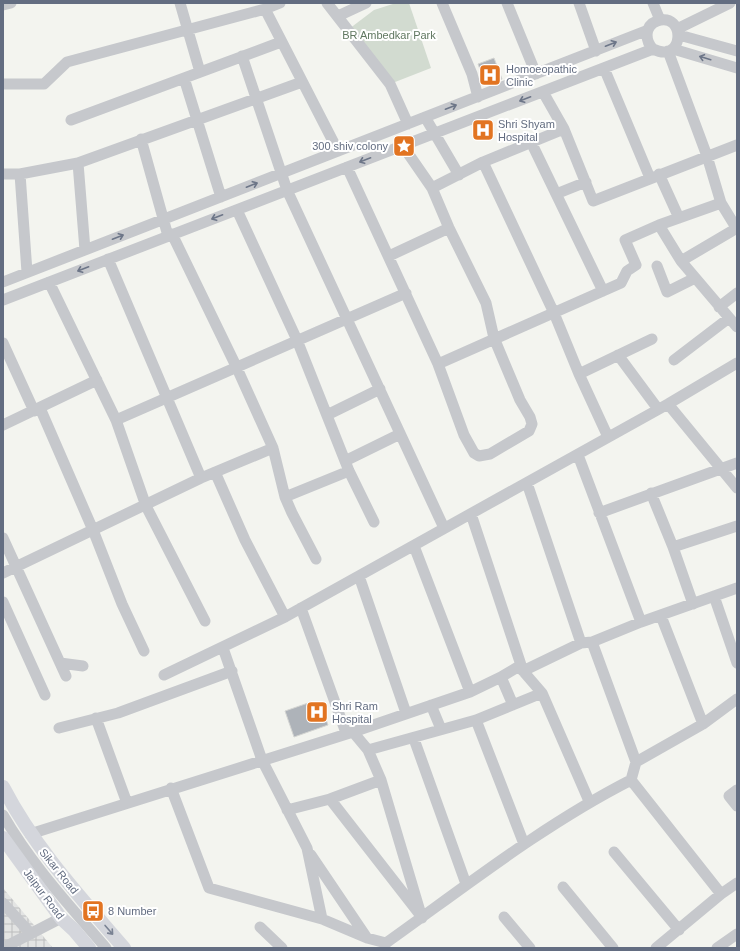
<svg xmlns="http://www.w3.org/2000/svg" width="740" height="951" font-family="Arial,sans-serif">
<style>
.industrial{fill:url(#industrial-grid)}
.green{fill:#d2dbd0}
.building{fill:#aeb3b9;stroke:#d4d5d2}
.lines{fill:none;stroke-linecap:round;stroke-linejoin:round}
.minor{stroke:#c6c8cc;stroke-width:11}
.major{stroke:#d4d6dc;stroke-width:14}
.oneway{stroke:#6d7688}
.oneway2{stroke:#7a8293}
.labels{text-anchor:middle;stroke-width:4;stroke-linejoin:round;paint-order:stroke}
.park-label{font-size:11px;fill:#617861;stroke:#fff}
.poi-label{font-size:11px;fill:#636d81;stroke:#fff;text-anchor:start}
.street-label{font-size:11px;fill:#636d81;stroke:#fff}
</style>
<defs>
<pattern id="industrial-grid" width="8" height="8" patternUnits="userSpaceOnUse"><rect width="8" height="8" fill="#e3e4e3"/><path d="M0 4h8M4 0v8" fill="none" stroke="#bcbdbd"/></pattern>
</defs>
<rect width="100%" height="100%" fill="#f3f4ef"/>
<path class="industrial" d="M3 888 53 948H3Z"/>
<path class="green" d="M396 3H409L431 68 390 84 349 29 374 10Z"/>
<path class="building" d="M494 58 502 79 486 85 478 64Z
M311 702 312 706 320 703 328 725 294 737 285 711Z"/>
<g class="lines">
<path class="minor" d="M180 3 200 72
M327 3 390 84 408 124
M442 3 472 74 478 97
M507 3 536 74
M579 3 596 51
M653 3 660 20
M3 5 11 3
M265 9 338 151
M338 16 366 3
M677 29 730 3
M679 35 737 51
M673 49 737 68
M668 51 707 156 721 203 737 229
M242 56 287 190 444 528
M604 68 650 178
M184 78 221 197
M3 84H44L67 62 265 9 280 3
M543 92 564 129 593 201 737 145
M425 117 459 175
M71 120 281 42
M141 139 168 236
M531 142 603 291
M483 162 554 313 579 374 608 437
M78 163 85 250
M347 167 438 364 464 435 474 453 479 456 490 454 529 431 532 424 530 417 520 400 494 338 486 303 449 228 432 188 403 146
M3 174H20L78 163 302 82
M20 174 27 272
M659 174 679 218
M432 188 483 162 564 129
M556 194 586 182
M721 203 659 225 681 261 737 327
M237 210 297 340 349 471 374 522
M172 234 236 366 273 448 285 497 292 513 316 559
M389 256 449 228
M108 259 201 478
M681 261 737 228
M657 266 667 292 695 278
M3 282 648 30
M49 282 116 420 146 506 205 621
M3 300 653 49C685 65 686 11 657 21 644 26 645 41 653 49
M719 307 737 293
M3 343 34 411
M618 355 658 409
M674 360 729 318
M438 364 621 283 627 271 636 265 625 240 659 225
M579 374 652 339
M668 404 737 488
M40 408 93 530 122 604 144 651
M327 415 380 389
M116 420 406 293
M3 425 97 380
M578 455 641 622
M345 461 400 434
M215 472 245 540 285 617
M527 483 581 643
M651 493 673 547 693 604
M285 497 349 471
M599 513 737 463
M471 514 521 665
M3 538 66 676
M414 546 470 692
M673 547 737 526
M3 573 201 478 273 448
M359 576 406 713
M714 596 737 663
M3 602 45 695
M301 608 346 733
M661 616 703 724
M592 642 636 762
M223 648 262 760 307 848 322 919
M60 663 83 666
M523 671 542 693 589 801
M164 675 285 617 668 404 737 363
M501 677 513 705
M431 705 441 729
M96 718 127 803
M476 720 524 844
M59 728 118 713 232 671
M353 732 368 750 381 780 422 918
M414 739 466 884
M368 750 476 720 542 693
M631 780 721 894
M171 788 209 888 322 919 367 938 386 943C466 886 543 825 631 780L636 762 703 724 737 699
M737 790 729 796 737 806
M330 799 418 912
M287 810 330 799 381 780
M3 815C31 864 69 905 106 948
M30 834 353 732 470 692 501 677 521 665 523 671 581 643 592 642 641 622 737 588
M614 852 679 930
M311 855 367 938
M563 887 613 948
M3 903 31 934
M504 917 530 948
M260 927 282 948
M3 948 61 918
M656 948 721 894 737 883
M717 948 737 934"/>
<path class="major" d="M3 787C34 847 80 897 124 948
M3 838 61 918 74 930 89 948"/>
</g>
<defs><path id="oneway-shaft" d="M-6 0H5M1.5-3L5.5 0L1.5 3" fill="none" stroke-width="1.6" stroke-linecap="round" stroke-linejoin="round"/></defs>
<g class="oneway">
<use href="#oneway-shaft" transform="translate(611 44) rotate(-21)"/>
<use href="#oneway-shaft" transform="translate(705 58) rotate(-163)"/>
<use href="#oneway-shaft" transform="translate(525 99) rotate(159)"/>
<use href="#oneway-shaft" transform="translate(451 107) rotate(-21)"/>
<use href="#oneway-shaft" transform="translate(365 160) rotate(159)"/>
<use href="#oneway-shaft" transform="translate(252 185) rotate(-21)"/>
<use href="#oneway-shaft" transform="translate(217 217) rotate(159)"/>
<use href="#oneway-shaft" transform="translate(118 237) rotate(-21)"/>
<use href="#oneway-shaft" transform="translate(83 269) rotate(159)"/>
</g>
<use class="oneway2" href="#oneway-shaft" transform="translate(109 930) rotate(49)"/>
<defs>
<g id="hospital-square" transform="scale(1.15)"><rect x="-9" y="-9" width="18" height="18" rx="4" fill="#e27421" stroke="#fff"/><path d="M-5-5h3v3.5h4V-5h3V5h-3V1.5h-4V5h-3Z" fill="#fff"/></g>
<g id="sight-square" transform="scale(1.15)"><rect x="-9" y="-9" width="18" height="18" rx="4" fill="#e27421" stroke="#fff"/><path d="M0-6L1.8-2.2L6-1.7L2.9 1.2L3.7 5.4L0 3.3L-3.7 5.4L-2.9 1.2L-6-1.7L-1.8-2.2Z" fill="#fff"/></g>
<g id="bus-square" transform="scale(1.15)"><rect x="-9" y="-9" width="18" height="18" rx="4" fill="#e27421" stroke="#fff"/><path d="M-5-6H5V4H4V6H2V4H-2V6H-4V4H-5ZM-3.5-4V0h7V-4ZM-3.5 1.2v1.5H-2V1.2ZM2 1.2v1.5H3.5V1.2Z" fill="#fff"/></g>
</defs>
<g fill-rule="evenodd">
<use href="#hospital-square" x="490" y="75"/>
<use href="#hospital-square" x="483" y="130"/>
<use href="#sight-square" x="404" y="146"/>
<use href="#hospital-square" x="317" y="712"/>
<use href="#bus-square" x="93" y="911"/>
</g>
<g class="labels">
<g class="park-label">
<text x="389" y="39">BR Ambedkar Park</text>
</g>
<g class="poi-label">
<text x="506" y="73">Homoeopathic<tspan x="506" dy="13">Clinic</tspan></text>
<text x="498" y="128">Shri Shyam<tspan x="498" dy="13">Hospital</tspan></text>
<text x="388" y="150" text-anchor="end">300 shiv colony</text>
<text x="332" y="710">Shri Ram<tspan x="332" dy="13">Hospital</tspan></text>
<text x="108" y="915">8 Number</text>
</g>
<g class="street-label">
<text transform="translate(59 871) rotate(51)" y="4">Sikar Road</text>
<text transform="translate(44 894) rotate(53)" y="4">Jaipur Road</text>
</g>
</g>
<rect width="740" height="951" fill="none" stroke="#636d81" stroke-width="8"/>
</svg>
